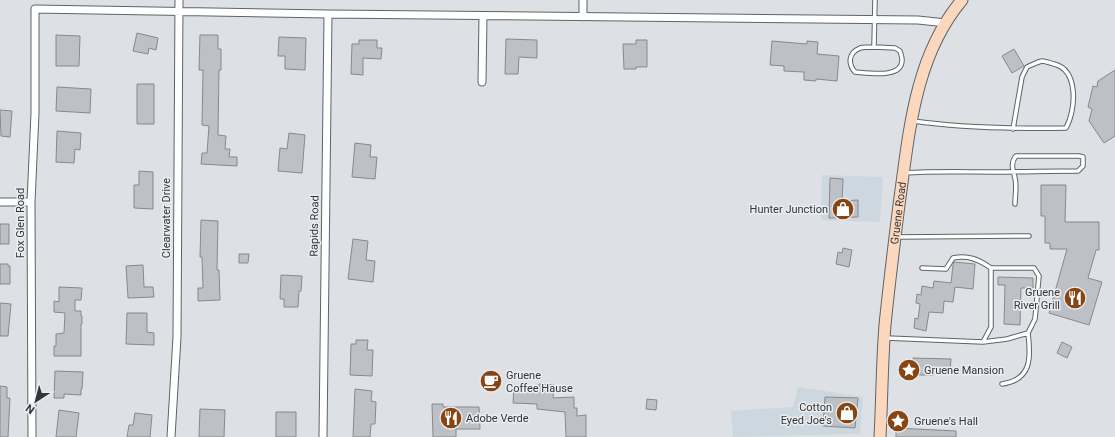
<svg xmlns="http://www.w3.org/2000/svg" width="1115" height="437" font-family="Roboto,sans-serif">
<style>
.built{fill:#cdd7e0}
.building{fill:#bdc0c4;stroke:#868a8d}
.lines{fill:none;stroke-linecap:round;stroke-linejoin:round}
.lane-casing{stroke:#606366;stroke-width:5.5}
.street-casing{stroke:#606366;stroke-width:9}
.secondary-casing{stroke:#606366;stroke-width:13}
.lane{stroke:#fff;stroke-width:3.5}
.street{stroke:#fff;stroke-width:7}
.secondary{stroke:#fbd8bd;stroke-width:11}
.labels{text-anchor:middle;stroke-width:3;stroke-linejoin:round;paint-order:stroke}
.poi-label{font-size:11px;fill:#343537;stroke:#eaedf1;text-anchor:start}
.street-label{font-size:11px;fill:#343537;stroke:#eaedf1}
</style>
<rect width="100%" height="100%" fill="#dde0e4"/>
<path class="built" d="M822 175 883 177 880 222 821 220Z
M798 387 863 397 860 434 733 437 731 411 793 407Z"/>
<path class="building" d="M137 33 158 38 156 50 149 48 148 54 133 51Z
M56 35 80 36 79 66H56Z
M200 35H218V49H221V70H219L218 135 226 136 225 149H230L229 157H237V166L201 164 202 153H207L209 126 202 125 203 70H199Z
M279 37 306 38 305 70 285 69V56H278Z
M506 39 537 40V58L519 57 518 74H505Z
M359 40H377V48H382L381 59 363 58V75L351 74 352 44H359Z
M636 40H647V67H636V69H624L623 44H636Z
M772 41 807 44V41L818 42 817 54 839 56 837 81 816 79V81L804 80V72L784 71V66L770 65Z
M1014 49 1024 66 1012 73 1002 56Z
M1115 70V136L1104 143 1089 121 1092 109 1088 107 1093 86 1097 87 1098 81Z
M137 84H154V124H137Z
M57 87 91 89 90 113 56 111Z
M0 110 12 111 10 137 1 136Z
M57 131 81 133 80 150 75 149 74 163 56 162Z
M289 133 305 135 302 173 278 171 280 148 287 149Z
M355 143 371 145 370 157H377L375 179 352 177Z
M139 171 153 172V209L134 208V185H139Z
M830 178 843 179 842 201 858 200V217L829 218Z
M1041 185H1066L1065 222H1099V250H1096L1088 278 1102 282 1089 325 1049 313 1067 249H1050V243H1045V216H1041Z
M201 220 218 221 217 270H219L220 300 198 301V288H203L202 257H200Z
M0 224H9V244H0Z
M353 239 368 241 366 260 375 261 373 282 348 279Z
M843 248 852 250 849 267 836 264 838 252 842 253Z
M239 254H249L248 263H239Z
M954 262 975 264 973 289 955 287 953 302 944 301 943 313 929 312 926 331 914 328 915 318 918 319 920 304 916 303 917 294 921 295 922 286 933 288 934 281 951 283 953 265Z
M0 264H8V266H10V284H0Z
M143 265 144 287H153L154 297 128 298 126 266Z
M281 275 302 276 301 291H299L298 307H284V299H280Z
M998 277 1033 278V288H1021L1020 325 1004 324 1005 285H998Z
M59 287 82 288 81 300H75V311H81V316H82V324H81V356H54V346H56V334L64 333 65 313 54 312V301L59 302Z
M0 303 11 304 8 336H0Z
M127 313H147V332L154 333V345L126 344Z
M356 340H368L367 350H373L372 376 350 375 351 344H356Z
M1062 342 1072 347 1067 358 1057 353Z
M913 358 951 359 950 371H934V375H912Z
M55 371 83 372 82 389H81V395L64 394V398H54Z
M539 384 554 385 553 398 574 397V408H577V416L586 415V437H566L565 412 537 409V404L513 403 514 387 539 388Z
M0 386 7 387V398H10L8 437H0Z
M355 389 372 391 371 401 376 402 375 424H371L370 437H353Z
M825 397 858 398 855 428 823 426Z
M647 399 657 400 656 410 646 409Z
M432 404H443V407H479L480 429H456V437H433Z
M200 409 225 410 224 437H199Z
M59 410 79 413 76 437H56Z
M276 412H296V437H276Z
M135 413 152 415 150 437H127L129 425H133Z
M896 428 956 431V437H896Z"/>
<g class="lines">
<g class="lane-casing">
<path id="lane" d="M874 47C870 47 864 47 860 48 848 53 848 64 855 72 868 73 902 79 902 60 902 58 901 54 900 51L895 48 874 47 875 0
M913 121C964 128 1014 129 1066 128 1076 110 1079 70 1054 64 1050 63 1045 61 1042 61 1037 62 1032 65 1027 67L1022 77 1013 129
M904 173C934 171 964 172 994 172 1022 172 1050 171 1078 171L1083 166V157L1079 156H1016C1010 163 1013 170 1015 178 1017 186 1015 196 1015 204
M896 237 1029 236
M922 268 946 269 953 258C968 255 978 259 991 268
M886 338 983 342 991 327V268H1034L1039 276 1035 319 1028 333 1007 339 983 342
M1002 384C1032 380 1031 357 1028 333"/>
</g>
<g class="street-casing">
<path id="street" d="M583 0V17
M482 82 483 16
M0 202H31
M32 437 31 202 35 113V9L328 14 918 20 946 23
M171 437 177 337 179 0
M323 437 328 14"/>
</g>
<g class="secondary-casing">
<g id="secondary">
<path id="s1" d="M880 437C882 400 882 362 885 325 889 285 894 245 899 205 909 134 914 57 962 0"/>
</g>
</g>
<use href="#lane" class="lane"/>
<use href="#street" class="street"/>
<use href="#secondary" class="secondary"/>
</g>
<defs>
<g id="shop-disc" transform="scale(1.15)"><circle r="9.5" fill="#874513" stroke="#eaedf1"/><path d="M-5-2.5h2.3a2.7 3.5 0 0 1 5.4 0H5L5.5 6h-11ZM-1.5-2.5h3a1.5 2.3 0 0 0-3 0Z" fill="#fff"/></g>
<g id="restaurant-disc" transform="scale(1.15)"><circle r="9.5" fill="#874513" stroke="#eaedf1"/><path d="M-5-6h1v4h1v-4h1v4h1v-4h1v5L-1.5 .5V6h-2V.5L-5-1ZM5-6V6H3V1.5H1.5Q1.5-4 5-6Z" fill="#fff"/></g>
<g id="sight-disc" transform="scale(1.15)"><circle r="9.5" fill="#874513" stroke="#eaedf1"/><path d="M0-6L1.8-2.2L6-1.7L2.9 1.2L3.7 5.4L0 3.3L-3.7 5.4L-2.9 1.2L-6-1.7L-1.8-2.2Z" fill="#fff"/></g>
<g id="cafe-disc" transform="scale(1.15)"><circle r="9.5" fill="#874513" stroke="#eaedf1"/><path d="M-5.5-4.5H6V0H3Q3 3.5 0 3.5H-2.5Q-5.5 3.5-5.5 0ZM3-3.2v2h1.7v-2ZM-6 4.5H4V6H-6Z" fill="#fff"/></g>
</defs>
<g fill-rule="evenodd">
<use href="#shop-disc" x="843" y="209"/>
<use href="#restaurant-disc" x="1075" y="298"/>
<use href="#sight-disc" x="909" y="370"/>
<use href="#cafe-disc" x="491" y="381"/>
<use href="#shop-disc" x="847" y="413"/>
<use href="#restaurant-disc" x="451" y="418"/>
<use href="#sight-disc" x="898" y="421"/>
</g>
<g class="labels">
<g class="poi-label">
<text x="828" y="213" text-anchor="end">Hunter Junction</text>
<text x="1060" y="296" text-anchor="end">Gruene<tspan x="1060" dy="13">River Grill</tspan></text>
<text x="924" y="374">Gruene Mansion</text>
<text x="506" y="379">Gruene<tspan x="506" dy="13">Coffee Hause</tspan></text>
<text x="832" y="411" text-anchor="end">Cotton<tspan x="832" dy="13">Eyed Joe's</tspan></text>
<text x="466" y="422">Adobe Verde</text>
<text x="914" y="425">Gruene's Hall</text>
</g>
<g class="street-label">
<text dy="4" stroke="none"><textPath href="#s1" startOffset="225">Gruene Road</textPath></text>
<text transform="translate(166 218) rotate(-90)" y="4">Clearwater Drive</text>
<text transform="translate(20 223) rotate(-90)" y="4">Fox Glen Road</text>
<text transform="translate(314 226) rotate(-89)" y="4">Rapids Road</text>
</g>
</g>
<g transform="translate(36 401) rotate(216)" stroke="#eaedf1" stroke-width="3" paint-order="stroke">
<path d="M0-3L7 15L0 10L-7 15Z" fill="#343537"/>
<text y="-6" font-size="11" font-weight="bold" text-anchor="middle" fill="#343537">N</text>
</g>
</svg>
